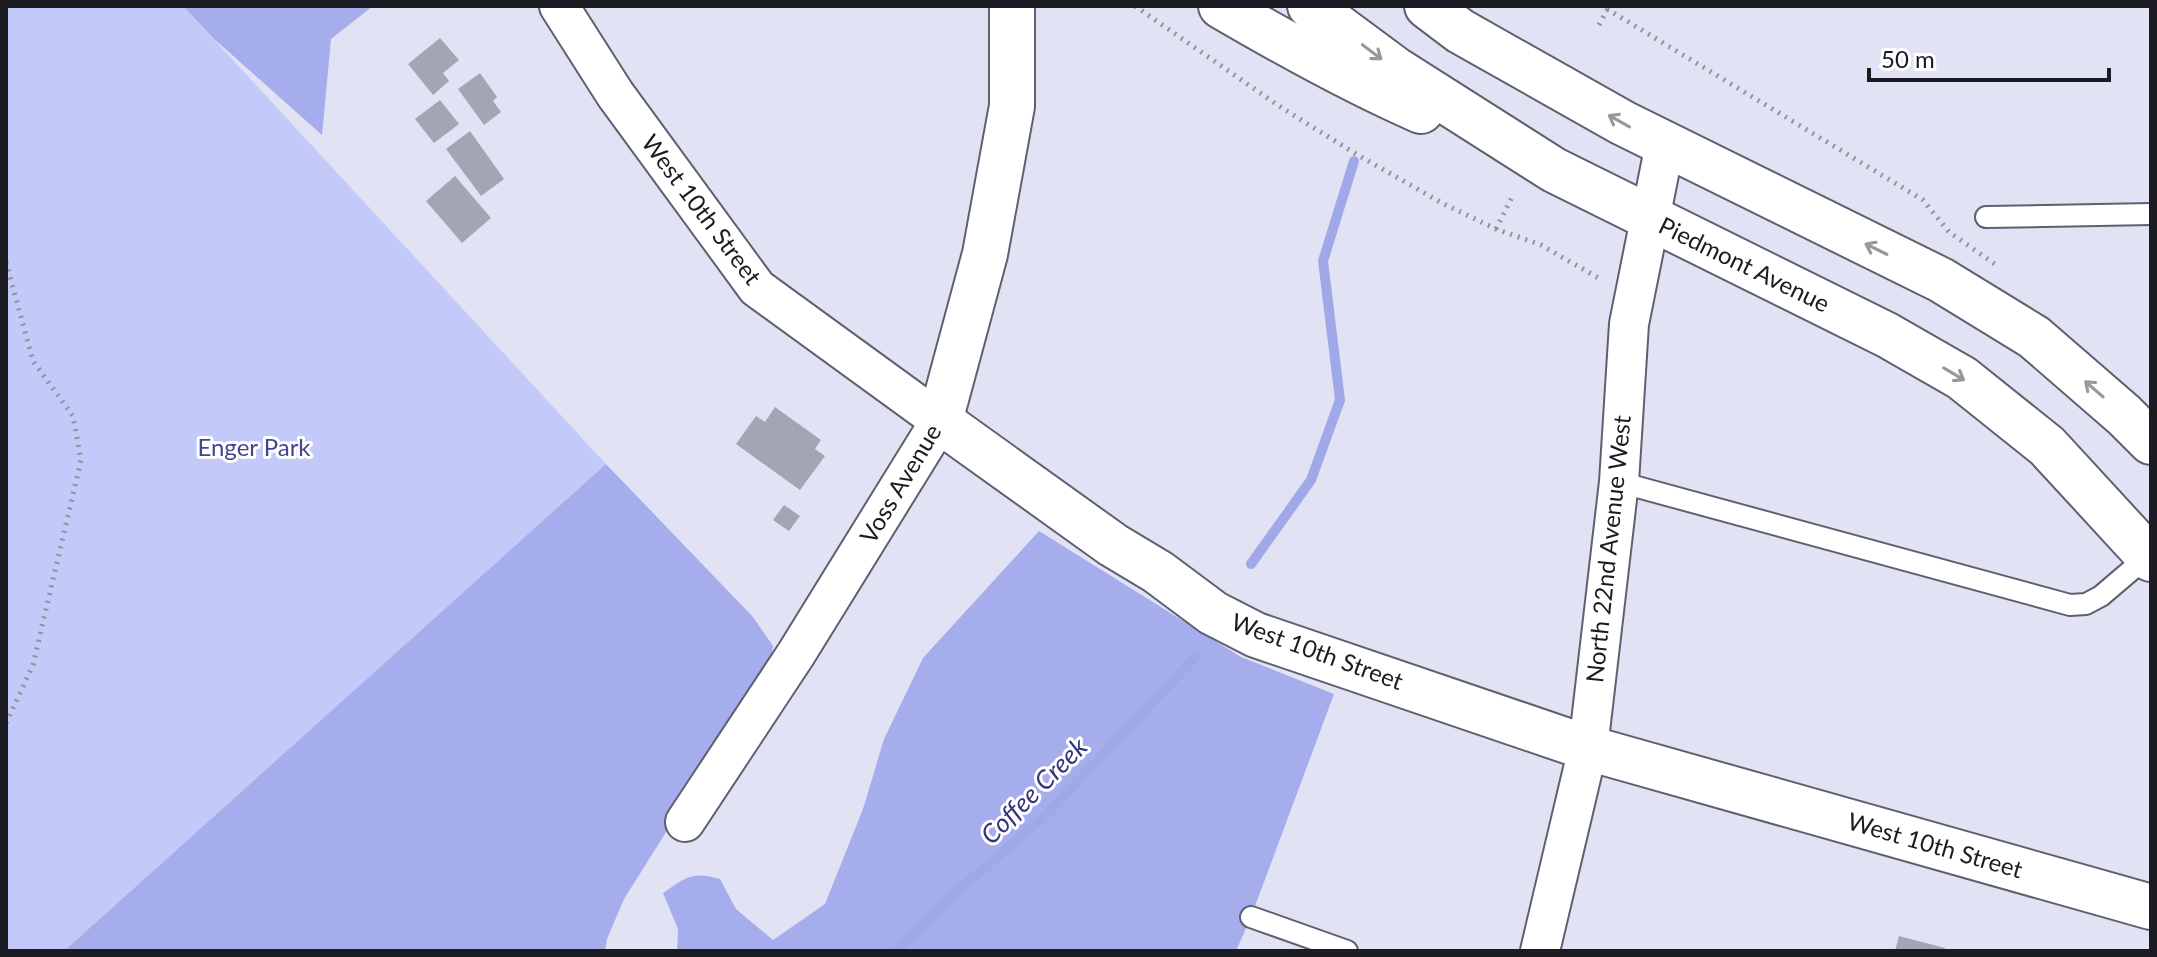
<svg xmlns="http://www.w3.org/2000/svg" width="2157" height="957" font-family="Lato,sans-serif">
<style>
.green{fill:#c3c9f9}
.forest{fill:#a6adec}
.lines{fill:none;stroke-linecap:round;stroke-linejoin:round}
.stream{stroke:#a0a8e7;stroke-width:10}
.building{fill:#a3a5b5}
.lane-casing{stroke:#5e606f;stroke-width:24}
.street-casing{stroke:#5e606f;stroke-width:42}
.secondary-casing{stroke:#5e606f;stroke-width:48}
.highway-casing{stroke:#5e606f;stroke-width:48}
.path{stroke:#92939f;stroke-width:5;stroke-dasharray:2 6;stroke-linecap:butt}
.lane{stroke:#fff;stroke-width:20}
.street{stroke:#fff;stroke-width:38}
.secondary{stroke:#fff;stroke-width:44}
.highway{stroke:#fff;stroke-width:44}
.oneway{stroke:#98999b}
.labels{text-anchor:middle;stroke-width:6;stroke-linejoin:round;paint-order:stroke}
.street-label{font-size:24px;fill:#1b1c21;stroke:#fff}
.park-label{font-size:24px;fill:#434590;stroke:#fff}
.water-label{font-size:26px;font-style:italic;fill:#33337c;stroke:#fff}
</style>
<rect width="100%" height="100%" fill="#e1e3f4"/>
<path class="green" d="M6 6H183L606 464 64 951H6Z"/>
<path class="forest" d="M183 6H373L331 39 322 135 213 38Z
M606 464 753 617 773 646 770 667 624 899 607 939 605 951H64Z
M1039 531 1241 657 1334 694 1251 917 1236 951H677L678 929 663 893C687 877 691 871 720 879L736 909 773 940 825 904 863 809 884 739 923 658Z"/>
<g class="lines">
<path class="stream" d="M1251 564 1311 480 1340 400 1323 261 1354 161
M897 951 953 895 1047 814 1196 656"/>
</g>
<path class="building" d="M440 38 459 60 443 73 449 81 433 95 408 64Z
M480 73 497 97 493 101 501 112 484 125 458 89Z
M440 100 459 124 434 143 415 119Z
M470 131 504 179 481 196 446 149Z
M455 176 491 218 462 243 426 201Z
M775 407 821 440 815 449 825 456 800 490 736 444 756 416 765 422Z
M784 505 800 516 789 531 773 520Z
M1899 936 1945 948 1944 951H1895Z"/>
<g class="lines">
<g class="lane-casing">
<path id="lane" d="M1986 217 2151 214
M1619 482 2070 605 2086 604 2101 596 2148 556
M1251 917 1347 951"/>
</g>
<g class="street-casing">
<path id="street" d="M559 6 615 94 757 288 940 421 796 654 685 822
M1540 951 1588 748 1619 482 1629 324 1665 144"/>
</g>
<g class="secondary-casing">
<path id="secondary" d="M1012 6V106L985 254 940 421 1113 545 1158 572 1213 613 1256 635 1588 748 2151 907"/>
</g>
<g class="highway-casing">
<path id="highway" d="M1221 6C1286 44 1352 81 1421 111
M1310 6 1395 69 1554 170 1887 335 1962 378 2047 446 2151 559
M1427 6 1460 31 1623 123 1941 280 2034 337 2124 415 2151 442"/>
</g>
<path class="path" d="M1135 6 1279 106 1356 154 1442 203 1496 229 1541 245 1602 280
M1607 9 1923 200 1949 232 1999 267
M1599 25 1608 8
M1496 229 1512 197
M6 262 33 361 73 416 81 460 33 665 6 723"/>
<use href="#lane" class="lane"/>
<use href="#street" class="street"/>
<use href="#secondary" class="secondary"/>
<use href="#highway" class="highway"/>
</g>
<defs><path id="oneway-shaft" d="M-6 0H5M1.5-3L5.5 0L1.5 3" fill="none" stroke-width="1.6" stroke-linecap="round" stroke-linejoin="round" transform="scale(2)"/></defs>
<g class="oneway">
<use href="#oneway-shaft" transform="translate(1372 52) rotate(37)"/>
<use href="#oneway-shaft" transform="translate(1619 121) rotate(-151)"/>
<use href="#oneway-shaft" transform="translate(1876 249) rotate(-154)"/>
<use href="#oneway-shaft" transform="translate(1954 374) rotate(31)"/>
<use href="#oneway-shaft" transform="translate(2094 389) rotate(-139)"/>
</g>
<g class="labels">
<g class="street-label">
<text transform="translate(701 210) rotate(53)" y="8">West 10th Street</text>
<text transform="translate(1744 265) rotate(26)" y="8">Piedmont Avenue</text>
<text transform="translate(901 484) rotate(-59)" y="8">Voss Avenue</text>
<text transform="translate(1609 549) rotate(-84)" y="8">North 22nd Avenue West</text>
<text transform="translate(1317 652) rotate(20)" y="8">West 10th Street</text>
<text transform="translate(1935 846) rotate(16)" y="8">West 10th Street</text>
</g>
<g class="park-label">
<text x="254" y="456">Enger Park</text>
</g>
<g class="water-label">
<text transform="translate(1034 791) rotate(-45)" y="9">Coffee Creek</text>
</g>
</g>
<rect width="2157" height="957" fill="none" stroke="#1b1c21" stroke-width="16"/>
<path d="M1869 68v12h240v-12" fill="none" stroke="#1b1c21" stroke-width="4"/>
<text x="1881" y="68" font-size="24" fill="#1b1c21" stroke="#ffffff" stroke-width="6" paint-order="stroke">50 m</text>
</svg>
